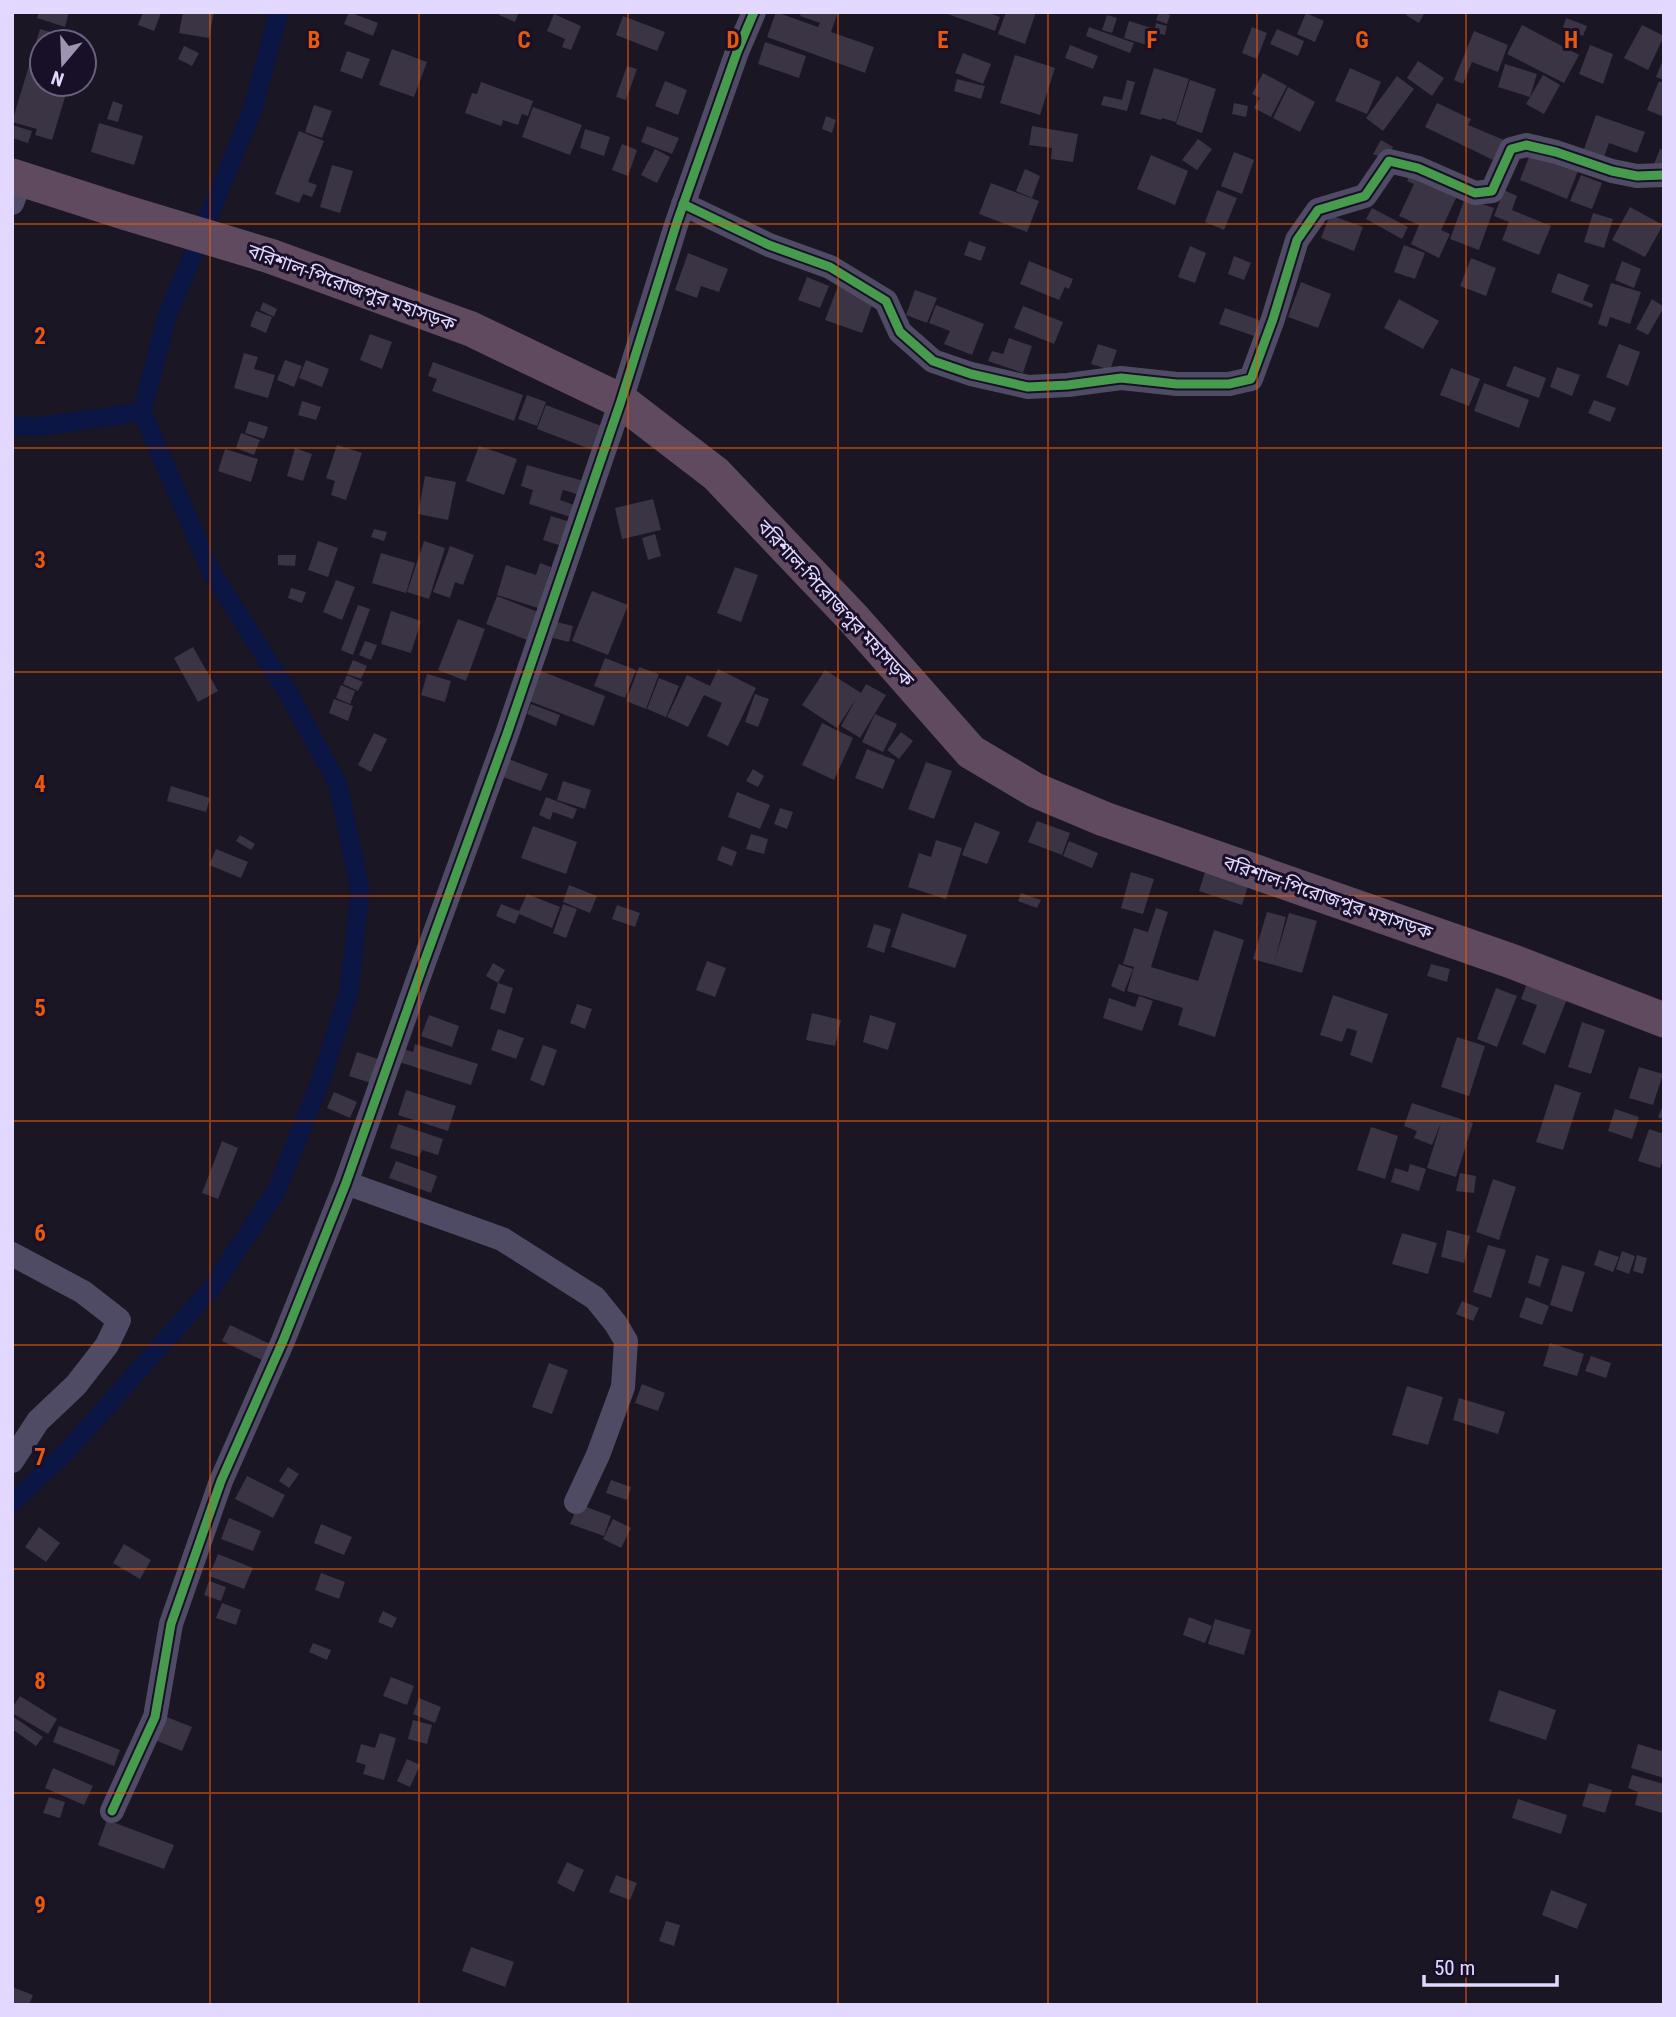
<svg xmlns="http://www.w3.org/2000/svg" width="1676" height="2017" font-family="'Roboto Condensed','Noto Sans Bengali',sans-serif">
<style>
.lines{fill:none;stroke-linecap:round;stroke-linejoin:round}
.canal{stroke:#0b1644;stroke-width:19}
.building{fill:#3a3445}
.minor{stroke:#504b64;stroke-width:24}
.highway{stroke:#604a5f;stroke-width:35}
.cycleway-casing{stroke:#181029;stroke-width:13}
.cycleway{stroke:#469c4c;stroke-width:9}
.grid{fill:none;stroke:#e8590c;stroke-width:2;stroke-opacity:0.55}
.labels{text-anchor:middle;stroke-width:6;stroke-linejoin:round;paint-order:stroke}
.street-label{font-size:19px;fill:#e3d8ff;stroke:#181029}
.grid-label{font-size:23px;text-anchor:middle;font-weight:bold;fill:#e8590c;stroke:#181029;stroke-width:6;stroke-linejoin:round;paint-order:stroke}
</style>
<rect width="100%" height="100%" fill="#1a1623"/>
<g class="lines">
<path class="canal" d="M12 425 35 427 142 412
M12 1503 67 1451 211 1289 277 1190 321 1080 349 992 360 890 338 784 287 691 211 571 142 412 167 317 252 112 279 12"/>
</g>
<path class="building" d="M39 12H69L65 27 37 18Z
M143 12 161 13 154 31 138 25Z
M183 12H214L209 38 179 33Z
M349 12 378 23 373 36 344 24Z
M500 12H519L515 22 499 15Z
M776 12 818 27 820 23 800 16 801 12H838L831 32 874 47 865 73 767 37Z
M942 12H987L1000 17 995 31Z
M1006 12H1036L1025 44 998 34Z
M1159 12 1170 15 1167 24 1156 20Z
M1407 12H1425L1419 23 1406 15Z
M1306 13 1324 21 1315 42 1297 34Z
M554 14 581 26 571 50 562 47 565 39 547 31Z
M1107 15 1117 18 1112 33 1102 30Z
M623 16 665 32 657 51 616 35Z
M1566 18 1587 26 1583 36 1563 27Z
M1129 21 1155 29 1156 23 1167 26 1165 35 1154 32 1150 46 1124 38Z
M1522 25 1579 55 1564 83 1507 54Z
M1642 25 1664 36 1648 70 1624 58Z
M1089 27 1134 43 1130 53 1086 36Z
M1252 27 1267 33 1257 59 1242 53Z
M40 29 61 35 59 42H42V84H47L45 88 66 94 52 140 35 135 37 129 12 122Z
M1277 29 1304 41 1298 56 1270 44Z
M1474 31 1508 45 1498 72 1472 62 1463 84 1454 80Z
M765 42 806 56 799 78 758 64Z
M1070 45 1098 56 1093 69 1065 58Z
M1590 45 1613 54 1603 84 1579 74Z
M184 46 199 53 192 66 178 59Z
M392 49 427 62 414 97 379 85Z
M347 51 370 59 362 79 340 71Z
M963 53 991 64 983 84 955 73Z
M1015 55 1055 68 1040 115 1000 103Z
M1664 57V80L1656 77Z
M1418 61 1444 78 1432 96 1407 78Z
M1505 64 1537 74 1530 97 1498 87Z
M627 66 637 69 626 100 616 97Z
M1154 68 1189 79 1176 122 1162 118 1161 120 1140 114Z
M1350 68 1381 82 1367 114 1335 101Z
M1263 73 1287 86 1271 117 1254 108 1260 98 1252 94Z
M1543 75 1560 85 1544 114 1526 104Z
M1397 76 1414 89 1383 131 1366 118Z
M957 79 985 86 981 99 954 91Z
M1127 80 1135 82 1127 111 1101 105 1104 96 1122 100Z
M1190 80 1216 89 1202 133 1176 124Z
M665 81 687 90 678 115 655 106Z
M1659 81 1664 83V117L1647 110Z
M481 82 533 101 528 116 522 114 518 125 503 120 501 126 465 113 472 93 477 94Z
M1288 87 1315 102 1300 132 1273 118Z
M113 101 123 105 118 122 107 119Z
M1234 103 1248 106 1246 117 1232 114Z
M1437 103 1471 119 1468 125 1504 140 1493 160 1425 127Z
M314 105 332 111 322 138 305 132Z
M533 107 582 125 570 155 522 137Z
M1596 115 1645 132 1637 153 1609 143 1604 157 1584 149Z
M826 116 836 120 832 133 822 129Z
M99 123 143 136 134 165 91 152Z
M12 125 32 131 28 143 12 138Z
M647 126 679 138 672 154 641 142Z
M1032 126 1078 134 1073 162 1051 159 1052 148 1029 145Z
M585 129 610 137 604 156 580 148Z
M299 131 324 141 308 182 317 185 312 197 303 194 299 203 275 194Z
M1198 139 1212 149 1197 170 1182 160Z
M1381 140 1393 147 1386 160 1373 154Z
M622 144 637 150 628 176 612 170Z
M655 149 670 157 657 183 641 175Z
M1660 149 1664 150V168L1654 164Z
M1234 152 1254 160 1242 194 1221 186Z
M1531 152 1578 171 1567 199 1520 180Z
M1151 155 1188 171 1175 205 1137 189Z
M332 165 353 171 340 213 320 207Z
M1025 169 1040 176 1032 198 1016 191Z
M1411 172 1458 194 1441 230 1450 234 1439 258 1411 244 1419 225 1399 216 1414 184 1407 181Z
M1581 175 1602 183 1592 209 1570 201Z
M991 183 1039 201 1027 232 979 214Z
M1217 190 1237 198 1224 230 1205 222Z
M1504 190 1517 196 1512 210 1551 226 1539 255 1502 240 1509 222 1494 216Z
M1465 198 1494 208 1479 250 1450 239Z
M1630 207 1663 225 1645 257 1612 240Z
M1372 208 1408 227 1402 239 1366 219Z
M1593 213 1613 219 1604 248 1584 242Z
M1330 215 1363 227 1354 251 1321 238Z
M969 241 986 247 981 261 964 255Z
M1404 245 1425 253 1415 279 1394 272Z
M1190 246 1206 253 1195 283 1178 277Z
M688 253 728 269 719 292 701 286 697 298 675 290Z
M1234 256 1251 263 1244 280 1228 274Z
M1471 258 1496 268 1486 296 1460 286Z
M1029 261 1073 279 1069 289 1065 287 1059 300 1020 284Z
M1622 261 1641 269 1634 288 1615 280Z
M1558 273 1589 285 1583 300 1593 304 1592 308 1551 292Z
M807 277 829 286 820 308 798 300Z
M1301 282 1331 294 1318 328 1288 317Z
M1611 283 1641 292 1630 324 1610 317 1607 327 1598 324Z
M838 286 874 300 862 333 825 320Z
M915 290 937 298 927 323 906 315Z
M1399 299 1439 321 1423 349 1384 328Z
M1652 299 1664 307 1648 335 1636 329Z
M263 302 277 309 274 317 260 310Z
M936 305 984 324 972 355 944 344 950 331 929 323Z
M1023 306 1063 322 1054 344 1014 328Z
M1225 308 1262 321 1257 337 1219 324Z
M256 311 272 317 266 333 250 326Z
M370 334 392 342 382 369 360 360Z
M1009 338 1032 346 1023 373 988 361 992 351 1003 354Z
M1098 344 1117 350 1110 370 1091 364Z
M1619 344 1640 352 1628 386 1606 377Z
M244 353 258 357 254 369 275 375 268 398 234 388Z
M285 360 302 366 294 387 277 380Z
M306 360 329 369 322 387 299 378Z
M433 362 523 395 514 421 432 391 437 379 428 376Z
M1514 366 1546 378 1539 398 1506 386Z
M1557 367 1580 375 1572 396 1550 387Z
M1451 368 1480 379 1469 406 1440 395Z
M1484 383 1529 400 1519 428 1474 411Z
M527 395 546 402 537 426 518 419Z
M1594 400 1616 408 1610 422 1588 413Z
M302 401 321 407 316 420 298 415Z
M546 405 604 427 595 451 537 429Z
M249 421 268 427 264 439 245 433Z
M241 433 260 440 254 455 236 448Z
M337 445 362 453 346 500 331 495 335 481 326 478Z
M479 446 517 459 504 495 466 481Z
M295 448 312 454 303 481 287 476Z
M225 449 258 459 251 482 218 471Z
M527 465 587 482 583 496 563 490 560 500 574 505 571 517 529 504 533 490 521 486Z
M425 476 456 482 448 520 418 514Z
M653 499 661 530 622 539 615 508Z
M551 516 570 522 562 546 543 540Z
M374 529 387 532 384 541 371 537Z
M655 534 661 556 648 560 642 538Z
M318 541 338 548 328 577 308 570Z
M424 541 445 548 429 599 407 592Z
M450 546 474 555 463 585 455 582 450 598 433 592Z
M381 553 415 563 406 593 372 583Z
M278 555H296L295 566 278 565Z
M540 563 551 567 538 608 497 595 506 565 536 575Z
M735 567 758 575 741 622 717 613Z
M336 580 355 587 342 620 323 612Z
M291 588 306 592 302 603 288 598Z
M592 591 628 605 608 655 572 641Z
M497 596 538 612 527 640 486 624Z
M358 605 370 609 353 655 341 650Z
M391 611 421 621 411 653 381 644Z
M458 619 485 629 466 681 438 670Z
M557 622 573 626 569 642 553 638Z
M365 641 377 645 371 660 359 655Z
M193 647 218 691 198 702 174 658Z
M605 658 636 670 625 698 594 686Z
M353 660 367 666 361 679 347 674Z
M639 667 659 674 646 709 626 701Z
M718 669 756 688 728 746 707 736 722 703 704 695 688 727 667 717 687 675 710 686Z
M825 670 861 693 866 684 886 695 860 738 841 726 856 699 837 728 802 705Z
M541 671 605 696 594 726 529 701Z
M427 674 451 681 445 702 421 695Z
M347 675 363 682 358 691 343 684Z
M659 678 679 686 666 717 647 709Z
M341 685 355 691 350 704 336 698Z
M755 694 769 699 758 727 745 722Z
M334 699 353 706 348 721 329 713Z
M531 704 560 715 556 726 527 714Z
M875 714 897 724 883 752 862 742Z
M822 723 853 738 834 780 802 765Z
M901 732 913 741 899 759 887 750Z
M374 733 387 739 371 772 358 765Z
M867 749 895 760 883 789 855 778Z
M506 758 548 774 541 791 500 776Z
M926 762 952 771 934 819 908 809Z
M753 769 764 776 758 787 746 781Z
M563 781 591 790 585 809 557 800Z
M171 786 210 798 206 812 167 801Z
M737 792 770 805 760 829 728 817Z
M546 797 577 809 573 819 553 812 550 820 539 815Z
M780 808 793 812 787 829 774 824Z
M1037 821 1070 833 1062 855 1028 842Z
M975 822 1000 832 987 864 962 855Z
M533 826 577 842 566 874 521 858Z
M751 834 768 839 764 854 746 849Z
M240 835 255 844 251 850 236 841Z
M936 840 962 848 946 899 908 887 919 853 931 857Z
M1069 841 1098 853 1092 868 1063 856Z
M722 846 737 852 732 866 717 860Z
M216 849 248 862 241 878 209 865Z
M1206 869 1249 883 1242 905 1199 891Z
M1131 872 1154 879 1143 914 1121 908Z
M569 885 597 896 590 913 563 902Z
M1021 893 1041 900 1037 908 1018 901Z
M527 894 560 907 552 928 519 914 515 924 496 916 501 904 519 911Z
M563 904 577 909 566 938 553 933Z
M617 905 640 913 635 927 612 919Z
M1156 908 1168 912 1151 967 1198 981 1214 930 1244 940 1215 1037 1178 1025 1183 1008 1127 991 1134 967 1123 964 1134 928 1148 932Z
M1267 912 1286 917 1275 960 1289 913 1317 921 1302 973 1253 959Z
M902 913 967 935 955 968 891 947Z
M874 924 891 929 884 953 867 947Z
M707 961 726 968 715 997 696 990Z
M493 963 505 970 498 983 486 976Z
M1119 964 1133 969 1124 992 1111 986Z
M1431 964 1450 969 1447 982 1427 976Z
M1529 978 1569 994 1545 1054 1522 1044 1537 1005 1521 999Z
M498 983 513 988 505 1014 490 1009Z
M1496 988 1517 996 1497 1047 1477 1039Z
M1333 995 1388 1014 1372 1063 1350 1055 1357 1031 1347 1028 1342 1042 1320 1035Z
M1139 996 1153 1001 1142 1031 1103 1018 1109 998 1135 1007Z
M577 1004 592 1009 585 1029 570 1023Z
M812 1013 841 1020 835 1046 806 1040Z
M429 1015 459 1026 452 1047 421 1036Z
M870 1015 896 1023 888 1050 863 1042Z
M1582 1022 1605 1030 1591 1074 1568 1067Z
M498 1029 524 1038 516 1059 491 1050Z
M1457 1037 1485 1046 1469 1096 1441 1087Z
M415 1044 478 1064 471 1085 396 1061 400 1048 413 1052Z
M543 1045 557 1050 544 1086 530 1080Z
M357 1052 381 1060 374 1084 349 1076Z
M1639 1067 1663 1074 1653 1105 1629 1098Z
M1555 1084 1581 1093 1563 1150 1536 1142Z
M406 1090 456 1106 448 1131 398 1115Z
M334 1092 357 1102 350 1118 327 1108Z
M1412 1103 1473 1123 1456 1177 1427 1168 1441 1123 1432 1145 1414 1138 1417 1131 1404 1126Z
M1664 1103V1120L1658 1117Z
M1615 1109 1639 1117 1632 1139 1608 1131Z
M398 1124 443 1139 438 1155 422 1150 419 1157 390 1148Z
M1371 1127 1398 1136 1385 1179 1357 1170Z
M1649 1129 1664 1134V1157L1660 1168 1638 1161Z
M222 1141 238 1148 218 1199 202 1193Z
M396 1161 437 1176 431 1193 389 1178Z
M1410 1164 1426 1169 1419 1191 1391 1182 1395 1168 1408 1172Z
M1460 1173 1476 1176 1474 1193 1456 1191Z
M1493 1179 1516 1187 1499 1240 1476 1232Z
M1447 1230 1470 1236 1464 1263 1441 1257Z
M1402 1233 1437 1243 1428 1274 1392 1264Z
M1488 1245 1506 1250 1491 1298 1473 1292Z
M1599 1250 1619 1257 1613 1272 1594 1265Z
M1622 1251 1635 1256 1629 1274 1616 1269Z
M1536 1255 1549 1259 1540 1287 1528 1283Z
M1637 1255 1647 1258 1643 1274 1633 1271Z
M1562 1265 1585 1272 1572 1312 1550 1305Z
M1526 1297 1549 1306 1542 1325 1519 1317Z
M1462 1301 1479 1308 1473 1321 1456 1314Z
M230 1325 270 1344 262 1360 222 1341Z
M1550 1343 1584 1354 1577 1376 1543 1366Z
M1591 1356 1611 1363 1606 1378 1585 1371Z
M549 1363 568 1370 552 1414 532 1407Z
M642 1384 665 1393 658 1411 635 1403Z
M1407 1386 1443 1397 1428 1445 1392 1435Z
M1459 1398 1505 1412 1498 1434 1453 1420Z
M288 1467 299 1474 289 1488 279 1481Z
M247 1476 285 1495 273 1518 235 1499Z
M611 1480 631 1487 627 1500 606 1493Z
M578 1504 611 1516 604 1536 570 1524Z
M229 1518 261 1531 253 1551 221 1539Z
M613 1519 631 1528 621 1548 603 1539Z
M321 1524 352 1537 344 1555 314 1543Z
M39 1527 60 1543 46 1562 25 1547Z
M124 1544 151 1560 140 1579 113 1563Z
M218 1554 253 1568 244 1589 209 1576Z
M321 1573 345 1582 339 1599 315 1590Z
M209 1581 226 1587 221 1601 204 1595Z
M222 1603 241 1610 236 1625 216 1618Z
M383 1611 397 1618 392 1628 378 1622Z
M1189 1617 1212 1626 1205 1643 1183 1635Z
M1215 1619 1251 1630 1244 1655 1208 1644Z
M313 1643 331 1650 327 1660 309 1652Z
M391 1677 414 1686 407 1705 383 1696Z
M1499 1690 1556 1710 1546 1740 1489 1721Z
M20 1696 57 1719 48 1734 12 1713V1708Z
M419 1698 441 1707 435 1723 413 1714Z
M159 1714 192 1727 182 1751 150 1738Z
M12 1716 43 1737 36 1746 12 1729Z
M413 1720 432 1725 427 1744 408 1739Z
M59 1726 120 1750 114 1766 53 1742Z
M380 1733 396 1738 384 1780 363 1774 366 1765 356 1762 361 1744 375 1748Z
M1638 1744 1661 1751 1664 1745V1778L1631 1768Z
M407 1759 420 1765 410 1787 397 1781Z
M53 1768 93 1786 84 1805 45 1788Z
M1632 1775 1664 1784 1662 1813 1635 1805 1638 1792 1628 1788Z
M1589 1783 1612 1790 1605 1813 1582 1806Z
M49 1797 65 1802 60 1818 43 1813Z
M1518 1799 1567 1815 1561 1834 1512 1818Z
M107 1820 174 1845 164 1869 98 1845Z
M567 1862 584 1870 574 1892 557 1883Z
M616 1875 637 1883 630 1900 609 1892Z
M1551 1890 1587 1904 1577 1929 1542 1915Z
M666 1921 680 1925 674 1946 659 1941Z
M471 1947 514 1962 505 1987 462 1971Z
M12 1987 33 1995 29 2005H12Z"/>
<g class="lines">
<path class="minor" d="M12 203 22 178
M683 204 769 245 830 267 886 301 900 332 933 361 971 374 1028 387 1068 385 1121 378 1177 384H1229L1251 379 1273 319 1297 240 1318 210 1365 196 1389 161 1418 168 1475 193 1492 191 1511 149 1526 145 1556 152 1612 171 1637 176 1664 175
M346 1183 502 1239 595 1298 616 1324 626 1341 623 1387 598 1455 576 1502
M12 1254 83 1292 119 1320 107 1345 76 1385 38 1421 12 1461
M112 1811 155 1717 171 1624 221 1481 283 1341 346 1183 422 968 507 734 621 401 677 222 737 52 754 12"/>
<path class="highway" d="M12 176 127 213 270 256 471 329 621 401 716 474 853 618 971 752 1035 790 1104 819 1511 961 1664 1020"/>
<g class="cycleway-casing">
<path id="cycleway" d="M683 204 769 245 830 267 886 301 900 332 933 361 971 374 1028 387 1068 385 1121 378 1177 384H1229L1251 379 1273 319 1297 240 1318 210 1365 196 1389 161 1418 168 1475 193 1492 191 1511 149 1526 145 1556 152 1612 171 1637 176 1664 175
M112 1811 155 1717 171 1624 221 1481 283 1341 346 1183 422 968 507 734 621 401 677 222 737 52 754 12"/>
</g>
<use href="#cycleway" class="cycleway"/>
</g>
<path class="grid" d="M210 12V2005M419 12V2005M628 12V2005M838 12V2005M1048 12V2005M1257 12V2005M1466 12V2005M12 224H1664M12 448H1664M12 672H1664M12 896H1664M12 1121H1664M12 1345H1664M12 1569H1664M12 1793H1664"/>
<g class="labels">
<g class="street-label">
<text transform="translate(352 287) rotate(20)" y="7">বরিশাল-পিরোজপুর মহাসড়ক</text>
<text transform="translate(836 603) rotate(47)" y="7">বরিশাল-পিরোজপুর মহাসড়ক</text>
<text transform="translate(1328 897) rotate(19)" y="7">বরিশাল-পিরোজপুর মহাসড়ক</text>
</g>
</g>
<g class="grid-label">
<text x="314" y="48">B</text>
<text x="524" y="48">C</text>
<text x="733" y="48">D</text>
<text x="943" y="48">E</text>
<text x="1152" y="48">F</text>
<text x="1362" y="48">G</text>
<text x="1571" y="48">H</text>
<text x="40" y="344">2</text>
<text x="40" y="568">3</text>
<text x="40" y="792">4</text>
<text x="40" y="1016">5</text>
<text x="40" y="1241">6</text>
<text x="40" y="1465">7</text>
<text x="40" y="1689">8</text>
<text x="40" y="1913">9</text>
</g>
<rect width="1676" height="2017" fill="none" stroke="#e3d8ff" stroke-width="28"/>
<g transform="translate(63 63) rotate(199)"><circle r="33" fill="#181029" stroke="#69607f" stroke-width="2"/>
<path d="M0-5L12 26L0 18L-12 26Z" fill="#9d94b2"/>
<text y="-10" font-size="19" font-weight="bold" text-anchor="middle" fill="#e3d8ff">N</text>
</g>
<path d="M1424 1975v10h133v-10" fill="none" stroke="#e3d8ff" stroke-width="3.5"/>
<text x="1434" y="1975" font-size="21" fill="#e3d8ff" stroke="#181029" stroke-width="5" paint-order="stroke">50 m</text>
</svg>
